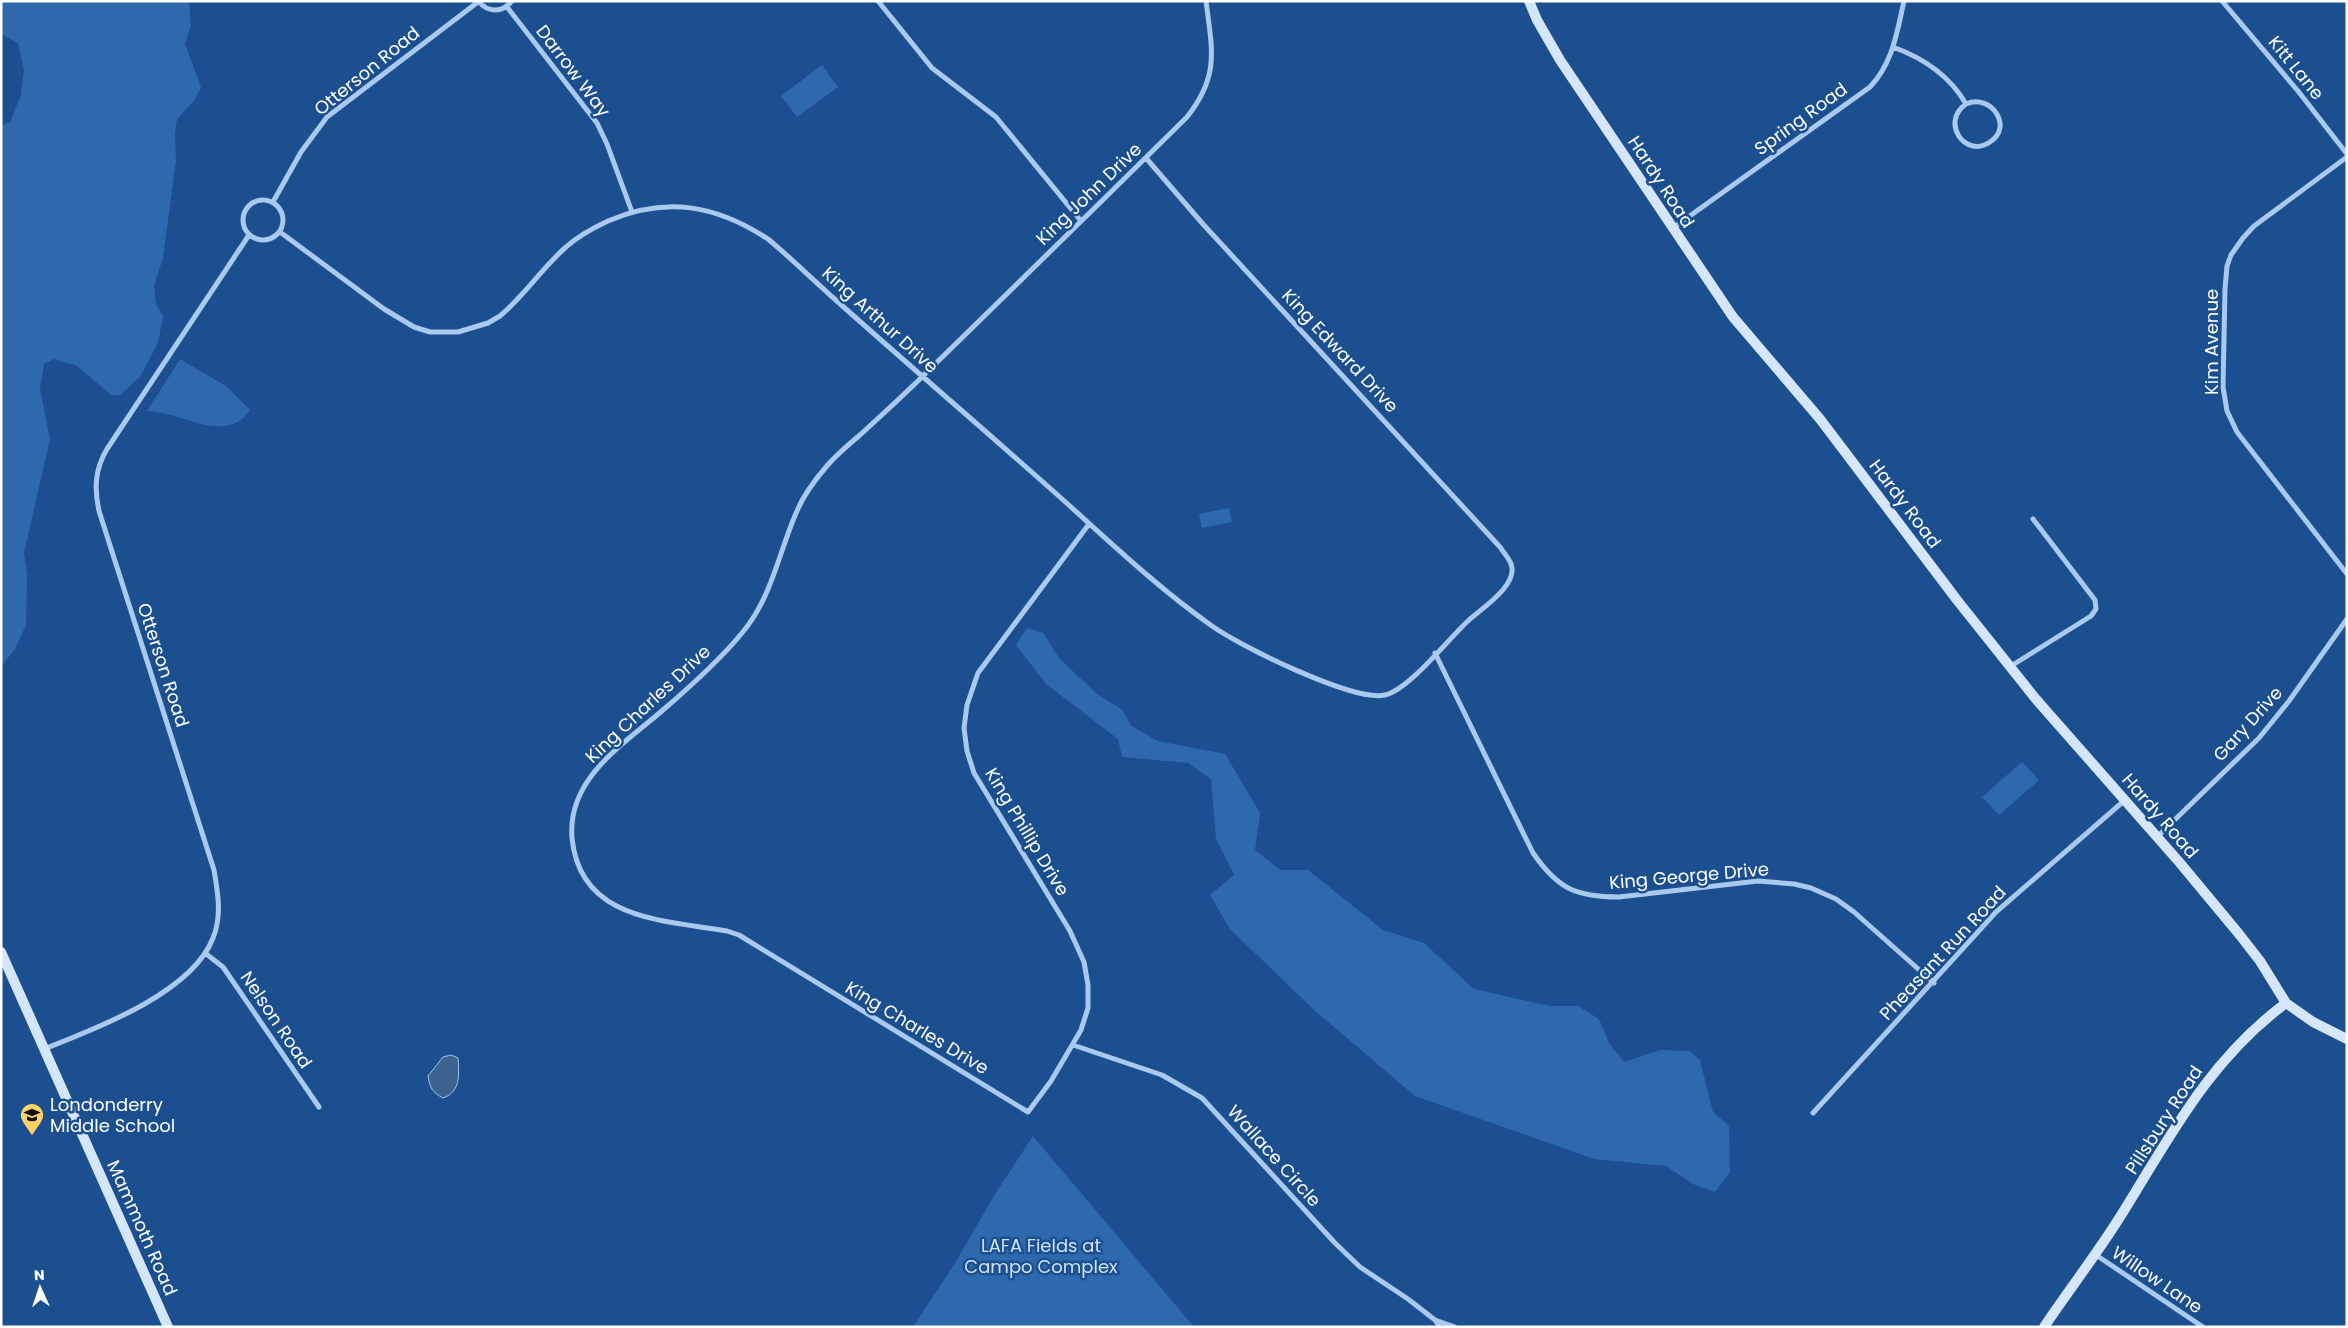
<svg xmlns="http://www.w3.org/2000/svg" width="2348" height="1328" font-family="Poppins,sans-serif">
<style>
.green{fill:#2e69ad}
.water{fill:#3c6290;stroke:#9cc4f0}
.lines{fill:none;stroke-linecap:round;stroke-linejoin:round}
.street{stroke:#a9c9ee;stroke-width:5}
.secondary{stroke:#d6e6fa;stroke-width:10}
.labels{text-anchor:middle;stroke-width:5;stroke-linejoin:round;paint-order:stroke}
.street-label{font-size:18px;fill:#fff;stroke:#1b4f8f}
.poi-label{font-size:18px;fill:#fff;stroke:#1b4f8f;text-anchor:start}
.park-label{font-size:18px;fill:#cfe3fa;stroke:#1b4f8f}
</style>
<rect width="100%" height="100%" fill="#1b4f8f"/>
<path class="green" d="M1 1H189L191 25 185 44 201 87 194 101 177 119 175 134 176 161 163 258 154 286 156 304 163 316 158 343 140 377 120 395H111L77 366 54 359 44 364 40 389 50 439 24 553 27 575 26 625 15 649 1 667V126L10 122 21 95 24 70 18 43 1 34Z
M822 65 838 87 797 117 781 96Z
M180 359 226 386 250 410C231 439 196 422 171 415 163 413 155 412 147 411Z
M1229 508 1232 522 1202 528 1199 514Z
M1027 628 1043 633 1059 658 1097 694 1123 710 1131 726 1158 741 1225 754 1260 813 1255 850 1280 870H1308L1383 930 1424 943 1474 989 1550 1006H1578L1599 1019 1609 1043 1624 1062 1660 1050 1690 1051 1700 1060 1713 1112 1729 1126 1730 1172 1715 1192 1693 1184 1666 1166 1594 1159 1415 1096 1314 1010 1230 929 1210 895 1234 875 1216 839 1211 779 1188 763 1122 757 1118 739 1046 684 1016 645Z
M2022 762 2039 780 1999 815 1982 797Z
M1033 1136 1194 1327H913L955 1263 995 1194Z"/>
<path class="water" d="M451 1055 458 1058C459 1074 461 1092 443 1098 432 1092 430 1088 428 1076L443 1057Z"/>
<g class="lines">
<path class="street" d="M478 1C488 13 502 13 512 1
M878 1 932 68 996 117 1081 221
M2222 1 2298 91 2347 154
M507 7 597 123 607 144 632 212
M1893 47C1923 58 1950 76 1966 104 1991 93 2014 127 1990 142 1965 159 1940 122 1966 104
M2347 157 2254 226 2243 238 2231 255 2227 266 2225 289 2223 387 2227 411 2237 432 2347 574
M243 220a20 20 0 1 1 40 0a20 20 0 1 1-40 0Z
M273 202 301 152 327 117 478 2
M1673 228 1870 87C1893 63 1897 32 1904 1
M280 232 384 309 414 327 430 332H458L488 323 500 316C524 296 542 268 566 247 578 236 593 228 608 221 666 196 716 205 768 239 792 259 814 281 838 302 912 368 987 432 1061 498 1110 542 1158 588 1212 626 1240 646 1353 702 1385 695 1409 690 1449 638 1469 620 1482 608 1519 585 1511 564 1509 558 1503 552 1500 547L1202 223 1146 158
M1089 524 978 673 967 705 964 728 967 751 974 773 1070 931 1084 962 1088 985V1008L1081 1030 1051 1081 1028 1112 739 935 727 931C664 920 580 921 572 838 567 778 624 744 663 710 691 686 719 661 742 633 772 598 779 551 797 511 804 494 814 481 826 467 836 455 848 445 860 435 883 414 906 393 928 371 1015 286 1101 202 1187 117 1220 75 1212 50 1206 1
M1435 653 1533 853C1558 889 1576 897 1619 897L1758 881 1794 884 1811 888 1836 899 1854 912 1934 983
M2011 666 2091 616 2096 609 2095 600 2033 519
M2157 837 2259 738 2289 701 2347 619
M205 953 223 967 319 1107
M1073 1045 1162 1075 1202 1098 1335 1243 1360 1267 1408 1299 1435 1320 1440 1327
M44 1049C95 1029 192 993 213 938 222 916 218 893 214 870L99 511C94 488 95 469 107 449L249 235
M1813 1113 1996 912 2125 800
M2096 1255 2203 1327
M1435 1320 1455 1327"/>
<path class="secondary" d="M1529 1 1537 20 1560 60 1733 317 1820 419 1957 600 2035 698 2180 863 2239 934 2260 961 2286 1003 2313 1022 2347 1039
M1 952 168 1327
M2044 1327C2069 1290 2096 1255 2120 1217 2170 1137 2208 1061 2286 1003"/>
</g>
<defs>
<g id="school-pin" transform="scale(1.25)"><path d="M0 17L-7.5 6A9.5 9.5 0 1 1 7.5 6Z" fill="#ffd166" stroke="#1b4f8f"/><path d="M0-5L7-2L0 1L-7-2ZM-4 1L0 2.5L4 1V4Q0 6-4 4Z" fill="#111"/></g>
</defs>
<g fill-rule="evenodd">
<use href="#school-pin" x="32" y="1115"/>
</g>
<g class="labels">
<g class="street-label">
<text transform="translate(2296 68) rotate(51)" y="6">Kitt Lane</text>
<text transform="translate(367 71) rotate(-39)" y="6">Otterson Road</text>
<text transform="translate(573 71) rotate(53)" y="6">Darrow Way</text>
<text transform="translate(1801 119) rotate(-36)" y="6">Spring Road</text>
<text transform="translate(1661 182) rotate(57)" y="6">Hardy Road</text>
<text transform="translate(1089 194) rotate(-44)" y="6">King John Drive</text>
<text transform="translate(880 320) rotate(42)" y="6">King Arthur Drive</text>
<text transform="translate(2212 342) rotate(-90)" y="6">Kim Avenue</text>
<text transform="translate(1340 351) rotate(47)" y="6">King Edward Drive</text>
<text transform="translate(1905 504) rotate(53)" y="6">Hardy Road</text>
<text transform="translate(163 665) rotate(72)" y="6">Otterson Road</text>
<text transform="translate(648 704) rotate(-43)" y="6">King Charles Drive</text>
<text transform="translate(2248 724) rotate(-48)" y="6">Gary Drive</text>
<text transform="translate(2160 816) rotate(49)" y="6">Hardy Road</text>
<text transform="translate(1027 832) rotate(59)" y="6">King Phillip Drive</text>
<text transform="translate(1689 876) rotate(-5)" y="6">King George Drive</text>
<text transform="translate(1943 953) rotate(-47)" y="6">Pheasant Run Road</text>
<text transform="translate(276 1020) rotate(56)" y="6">Nelson Road</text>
<text transform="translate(917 1028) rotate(31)" y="6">King Charles Drive</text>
<text transform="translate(2164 1120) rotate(-57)" y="6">Pillsbury Road</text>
<text transform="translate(1274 1156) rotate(48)" y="6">Wallace Circle</text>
<text transform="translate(142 1228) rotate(66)" y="6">Mammoth Road</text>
<text transform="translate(2157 1280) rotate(34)" y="6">Willow Lane</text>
</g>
<g class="poi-label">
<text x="50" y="1111">Londonderry<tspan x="50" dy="21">Middle School</tspan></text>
</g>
<g class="park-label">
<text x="1041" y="1252">LAFA Fields at<tspan x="1041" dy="21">Campo Complex</tspan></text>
</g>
</g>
<rect width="2348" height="1328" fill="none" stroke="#ffffff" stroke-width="5"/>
<g transform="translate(40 1288) rotate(357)" stroke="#1b4f8f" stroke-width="4" paint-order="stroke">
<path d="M0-4L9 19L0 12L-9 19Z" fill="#ffffff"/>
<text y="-8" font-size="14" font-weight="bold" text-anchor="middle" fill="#ffffff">N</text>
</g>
</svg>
